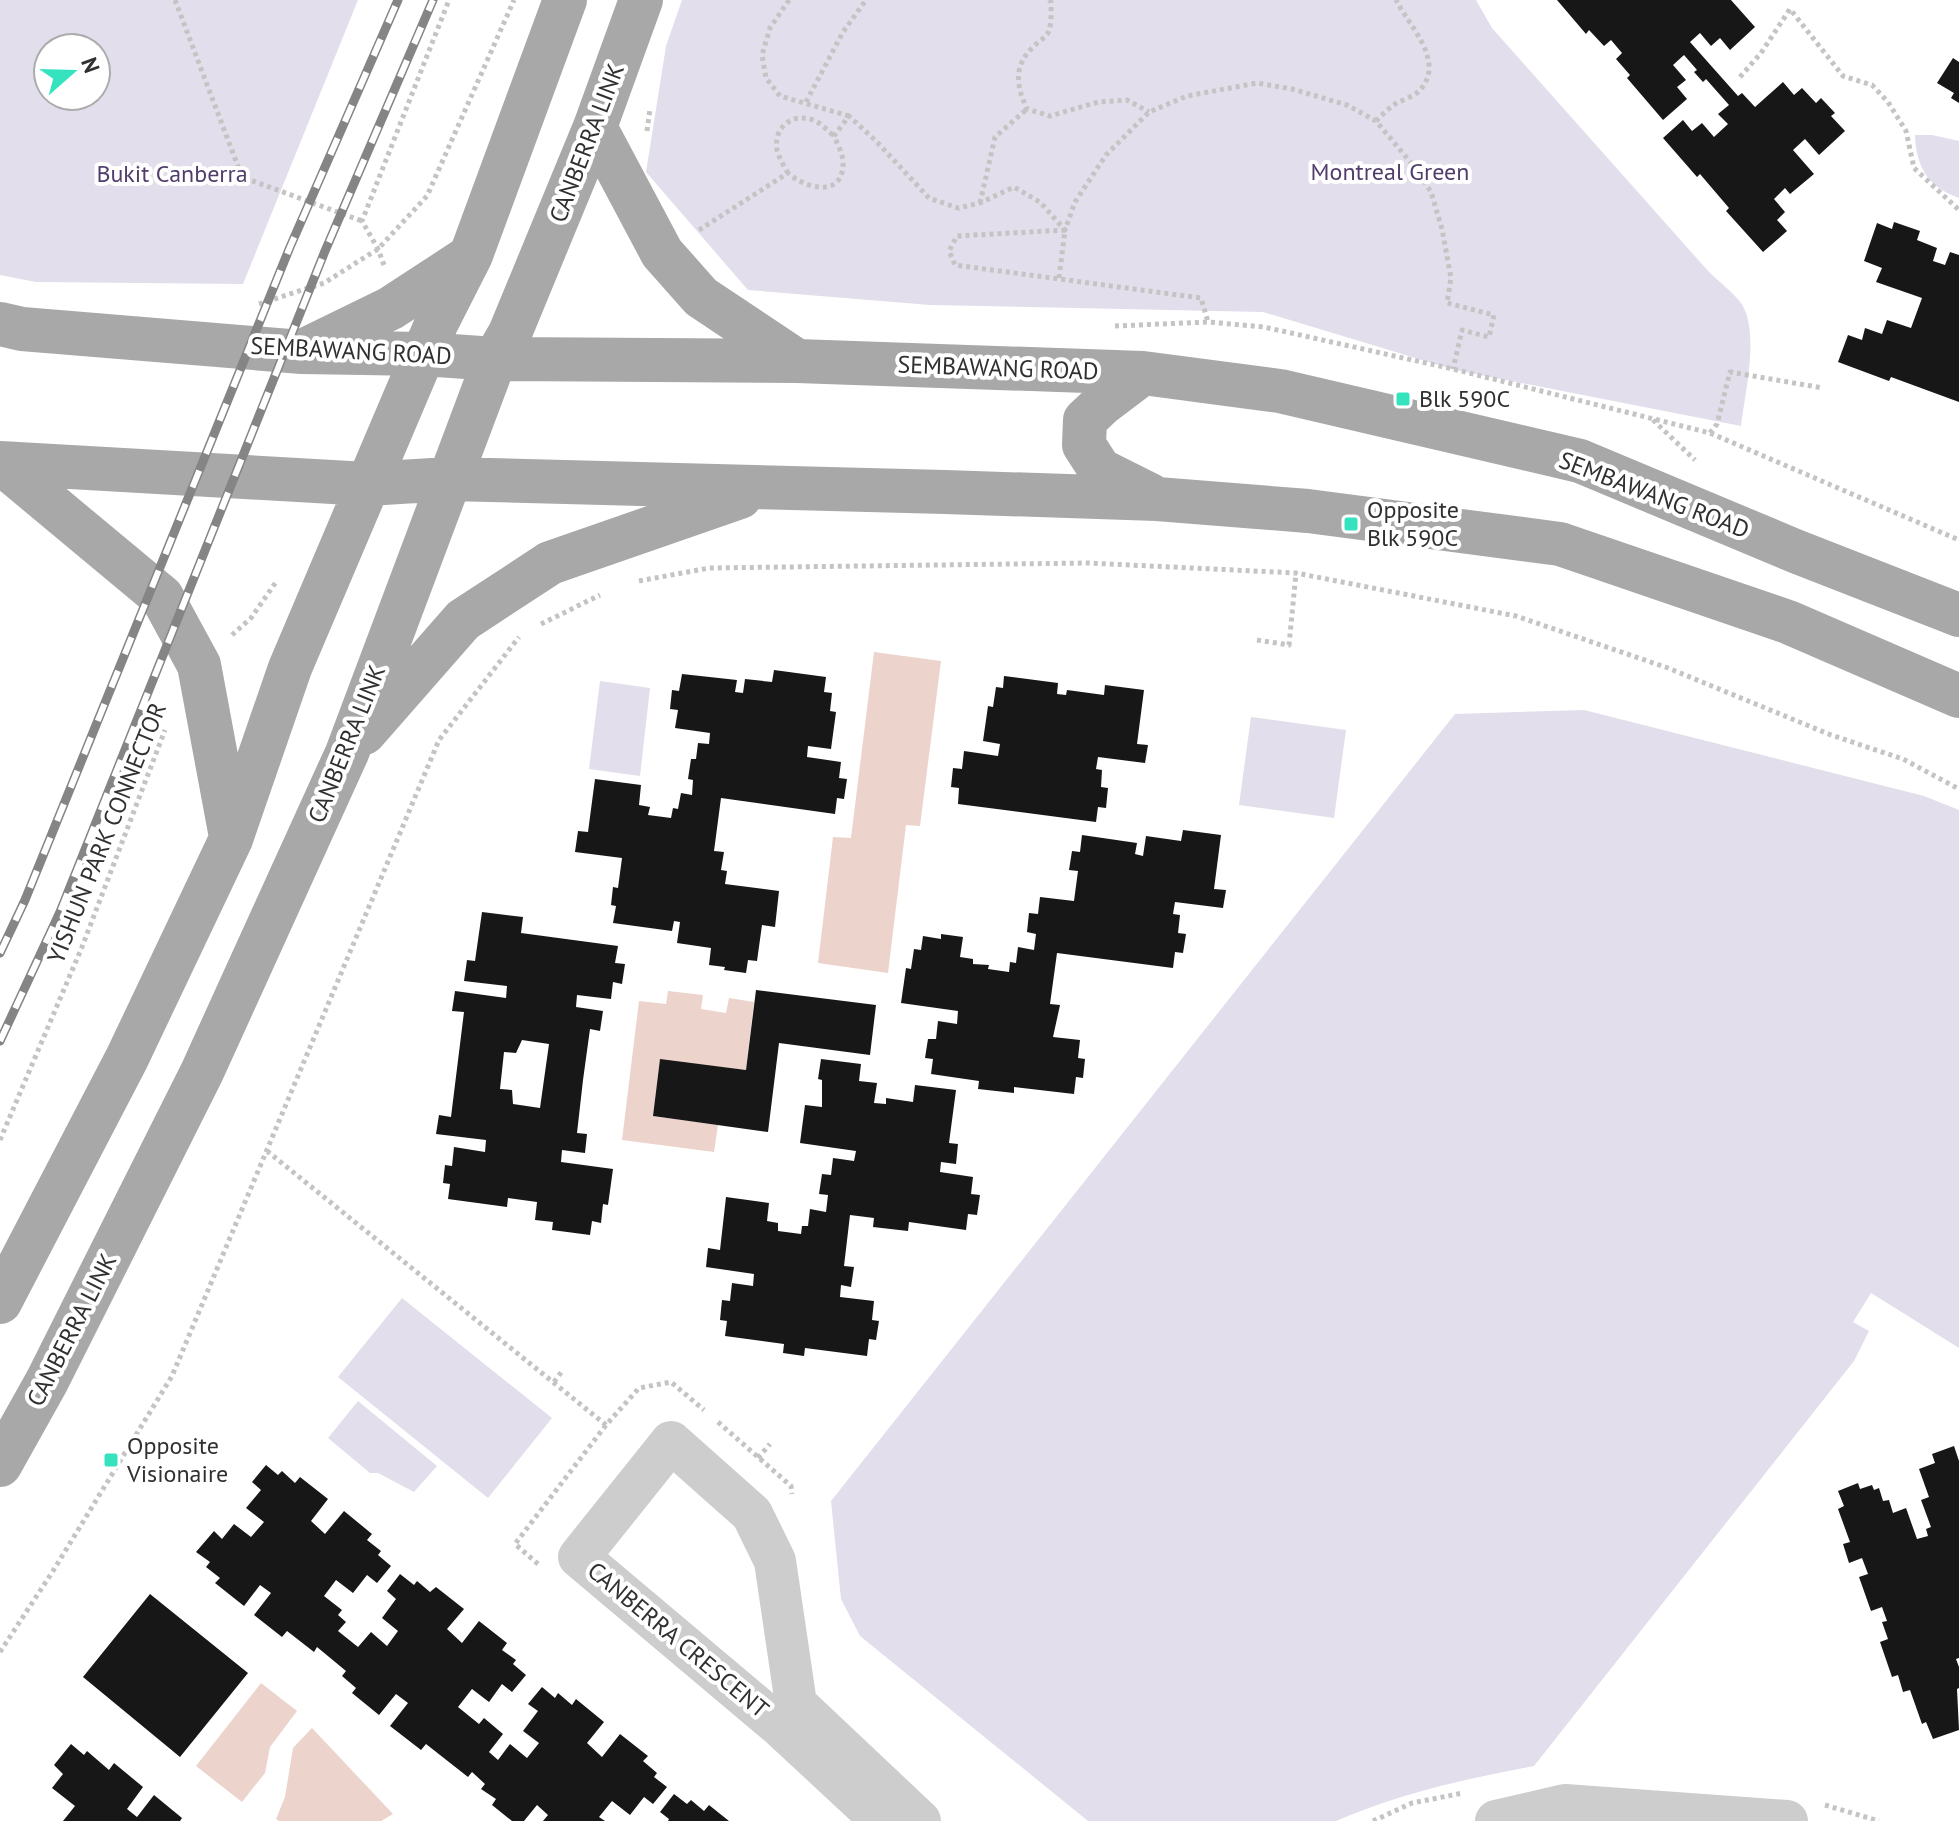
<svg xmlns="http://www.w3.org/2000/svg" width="1959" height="1821" font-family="'PT Sans',sans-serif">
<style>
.green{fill:#e3deec;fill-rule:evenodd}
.water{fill:#ecd3cb}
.building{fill:#171717;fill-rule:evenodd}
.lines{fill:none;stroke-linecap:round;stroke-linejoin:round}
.path{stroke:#c4c4c4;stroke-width:5;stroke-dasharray:4 4;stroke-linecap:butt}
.street{stroke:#cdcdcd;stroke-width:42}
.primary{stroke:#a8a8a8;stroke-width:44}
.rail-casing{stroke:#858585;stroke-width:9}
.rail{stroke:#fff;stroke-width:6;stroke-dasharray:18;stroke-linecap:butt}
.poi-dot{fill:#36e3bf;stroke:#fff;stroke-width:3}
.labels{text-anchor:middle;stroke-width:8;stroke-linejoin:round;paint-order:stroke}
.street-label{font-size:24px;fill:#303030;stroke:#fff}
.park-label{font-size:24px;fill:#503d6b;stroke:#fff}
.poi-label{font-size:24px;fill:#303030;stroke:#fff;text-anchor:start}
</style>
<rect width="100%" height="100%" fill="#fff"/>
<path class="green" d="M0 0H358L243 284 36 282 0 275ZM48 48H96V96H48Z
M682 0H1476L1492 28 1709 272C1719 282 1733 292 1741 303 1760 331 1745 393 1741 426L1455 370 1263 312 930 305 748 290 646 172 666 46Z
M1915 135H1932L1959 141V198C1928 187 1916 167 1915 135Z
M600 681 650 688 640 776 589 769Z
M1584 710 1924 796 1959 810V1348L1871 1293 1853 1322 1869 1331 1854 1361 1534 1766C1466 1779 1400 1793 1336 1821H1088L860 1636 841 1599 831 1501 1455 714Z
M1251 717 1346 730 1334 818 1239 805Z
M402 1298 552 1418 488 1498 338 1377Z
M358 1401 437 1466 414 1492 378 1473H370L328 1438Z"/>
<path class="water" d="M874 652 941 661 920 826 906 825 888 973 818 963 833 837 851 838Z
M668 991 703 995 701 1009 726 1013 729 998 754 1002 746 1070 660 1060 653 1116 718 1125 714 1152 622 1140 639 1001 666 1004Z
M261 1683 297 1711 270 1747 265 1773 242 1802 196 1766Z
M312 1728 393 1814 381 1821H279L276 1819 285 1797 293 1748Z"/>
<path class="building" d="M1557 0H1731L1755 27 1730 50 1720 38 1711 46 1700 33 1690 42 1738 96 1742 93 1755 107 1783 82 1794 95 1802 88 1816 103 1821 98 1835 113 1831 116 1845 131 1819 155 1805 139 1793 150 1814 174 1790 194 1785 188 1774 199 1785 212 1777 220 1787 231 1763 252 1726 211 1729 208 1700 174 1697 177 1663 138 1683 120 1692 131 1702 123 1714 137 1728 124 1718 114 1729 105 1706 79 1703 82 1694 72 1697 70 1684 55 1673 65 1686 80 1677 87 1687 99 1663 120 1627 78 1630 75 1616 59 1622 53 1611 40 1604 46 1589 30 1586 34Z
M1953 58 1959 62V103L1951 98 1954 93 1937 83Z
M1894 222 1920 231 1917 240 1937 248 1933 261 1945 265 1950 252 1959 255V402L1891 377 1889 381 1838 362 1848 335 1862 340 1865 328 1882 334 1887 320 1911 328 1922 298 1876 282 1882 268 1864 261 1877 223 1892 229Z
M774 670 826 677 824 692 832 693 830 711 836 712 831 749 808 746 807 757 841 762 839 778 847 779 844 799 837 798 835 814 721 798 714 851 724 852 721 870 727 871 725 884 779 891 775 927 762 925 757 961 748 960 746 973 724 970 725 967 709 965 711 948 677 943 680 922 674 921 672 931 613 923 616 906 611 905 613 887 618 888 622 858 575 852 578 831 588 832 595 779 641 785 639 805 650 807 648 815 671 818 673 808 678 809 681 793 692 795 693 780 688 779 691 759H696L698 743 709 744 710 733 675 728 678 710 670 709 672 690 679 691 682 674 737 680 735 692 743 693 745 679 772 682Z
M1004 676 1058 683 1057 694 1066 695 1067 690 1104 695 1105 685 1144 690 1137 744 1148 745 1145 763 1098 757 1096 769 1102 770 1101 787 1108 788 1106 808 1098 807 1096 822 958 804 959 788 951 787 953 768 962 769 964 751 998 756 1000 744 983 741 988 706 993 707 996 687 1003 688Z
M1183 830 1221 835 1214 889 1226 890 1223 908 1175 902 1173 914 1180 915 1178 933 1186 934 1183 953 1175 952 1173 968 1057 953 1050 1004 1060 1005 1053 1037 1080 1040 1078 1058 1085 1059 1083 1078 1076 1077 1074 1094 1014 1087V1093L978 1089 979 1081 931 1074 933 1059 925 1058 928 1039H936L938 1021 957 1024 958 1011 901 1003 906 968 911 969 914 949 921 950 923 936 941 939V934L963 937 960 957 973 959V964L989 965 988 969 1009 972 1010 962 1016 963 1018 947 1034 950 1036 934 1027 932 1029 913 1038 914 1040 897 1074 901 1078 871 1069 870 1072 851 1080 852 1082 835 1137 843 1135 854 1143 856 1146 836 1181 841Z
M482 912 523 917 521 933 618 946 615 963 625 964 622 984 613 982 611 999 577 995 576 1007 603 1011 600 1031 590 1029 583 1080 577 1133 587 1134 585 1153 562 1150 561 1162 613 1169 608 1205 603 1204 601 1223 592 1221 590 1235 552 1230 553 1222 535 1220 537 1202 508 1198 507 1207 448 1199 450 1184 443 1183 445 1165 452 1166 454 1147 485 1152 486 1140 436 1134 439 1115 451 1117 464 1012 452 1011 455 991 506 998 507 986 464 981 467 960 475 961ZM522 1040 549 1044 540 1108 513 1104 512 1090 500 1089 504 1052 516 1053Z
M756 990 876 1005 870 1055 779 1043 768 1132 653 1116 660 1059 746 1070Z
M821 1059 861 1064 859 1081 877 1083 874 1103 886 1104V1098L913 1102 915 1085 956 1090 949 1143 958 1144 956 1164 941 1162 940 1172 973 1177 971 1194 980 1195 977 1215 968 1214 966 1230 909 1222 908 1231 873 1227 874 1218 850 1215 844 1266 854 1267 851 1287 841 1285 840 1297 874 1301 872 1320 879 1321 876 1340 869 1339 867 1356 805 1348 804 1356 783 1353 784 1344 725 1336 727 1321 720 1320 722 1300 730 1301 732 1283 753 1286 754 1274 706 1267 708 1248 720 1250 726 1197 769 1203 767 1221 778 1223V1231L801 1234 802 1226H808L810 1209 826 1212 828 1195 819 1194 822 1174 831 1175 833 1158 854 1161 856 1151 800 1143 805 1105 822 1107V1080L818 1079Z
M1954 1446 1959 1461V1658L1956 1659 1959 1667V1688L1957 1689 1959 1730 1933 1739 1926 1722 1922 1724 1910 1690 1903 1692 1898 1675 1892 1677 1880 1642 1888 1639 1882 1622 1887 1621 1882 1607 1871 1611 1859 1577 1868 1574 1862 1558 1849 1563 1843 1544 1850 1542 1838 1509 1844 1506 1838 1491 1858 1483 1860 1489 1872 1485 1874 1490 1879 1488 1883 1501 1889 1500 1893 1513 1906 1508 1917 1539 1928 1536 1926 1529 1931 1527 1921 1500 1929 1497 1919 1469 1935 1463 1932 1454Z
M266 1465 278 1475 282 1471 295 1483 300 1477 328 1499 311 1521 325 1534 344 1511 372 1534 367 1540 381 1551 378 1555 391 1566 377 1583 367 1575 353 1593 336 1580 324 1596 342 1610 338 1615 346 1622 338 1631 358 1647 371 1632 387 1646 398 1631 382 1618 396 1599 387 1591 400 1574 414 1585 417 1581 430 1592 436 1587 464 1609 447 1629 462 1643 479 1621 507 1643 502 1650 516 1660 513 1664 526 1675 512 1692 502 1684 489 1702 472 1689 458 1707 479 1724 484 1718 503 1734 489 1752 498 1760 510 1744 527 1758 539 1743 523 1731 538 1711 528 1704 542 1687 555 1698 558 1693 572 1705 576 1699 604 1722 587 1743 602 1757 620 1734 648 1756 643 1761 657 1773 654 1777 667 1787 653 1804 644 1797 630 1815 612 1801 599 1817 605 1821H543L548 1815 537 1805 524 1821H512L492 1805 496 1799 481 1789 485 1784 472 1772 468 1777 426 1744 421 1750 390 1726 408 1703 396 1694 379 1715 352 1693 356 1688 342 1676 346 1671 317 1647 314 1652 287 1631 282 1637 254 1615 271 1593 260 1585 244 1606 215 1583 220 1578 206 1567 210 1562 196 1552 214 1531 222 1539 234 1524 251 1537 264 1522 246 1508 261 1490 252 1482Z
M150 1594 248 1673 180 1757 83 1677Z
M71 1744 84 1755 87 1751 109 1770 114 1763 143 1787 127 1809 137 1817 154 1795 182 1818 180 1821H63L75 1806 52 1788 63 1774 54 1765Z
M674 1794 687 1804 691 1800 704 1811 709 1805 729 1821H668L669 1819 660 1812Z"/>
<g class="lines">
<path class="path" d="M175 0 242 177 362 221
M789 0 770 28 762 55 766 78 780 96 849 116
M1049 0 1051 2C1051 11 1052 25 1048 33 1045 38 1038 42 1034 46 1013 66 1016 85 1027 109L1050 116 1098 102 1127 100 1149 112
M1740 77 1761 53 1790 9 1843 76 1872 85 1888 102 1906 131 1914 168 1959 210
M806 102 843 32 866 0
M1376 121C1382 115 1388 109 1395 104 1402 100 1412 97 1418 92 1448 63 1409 26 1396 0
M647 131 650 109
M788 173C784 166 779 158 777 150 773 128 792 112 813 120 821 123 828 131 834 136
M980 203 995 137 1027 109
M699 230 788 173C803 187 841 199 843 166 844 156 838 145 834 136L849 116 876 141 929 198 958 208 980 203 1014 187 1040 202 1065 230 1075 202 1106 155 1149 112 1187 96 1257 83 1292 89 1347 105 1376 121 1417 170 1431 192 1442 229 1451 278 1447 303 1494 315 1489 337 1462 330 1453 369
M384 265 378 249 362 221 449 0
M1059 278 1065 230 957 236 949 251 955 265 1201 298 1208 322
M259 304 324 283 378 249 427 196 514 0
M1115 326 1208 322 1264 327 1453 369 1710 433 1959 540
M1653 420 1695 460
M1710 433 1717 424 1730 372 1823 388
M639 581 709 568 1088 563 1296 573 1516 616 1668 668 1831 735 1903 759 1959 789
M541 624 600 595
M232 635 251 618 276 582
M1257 640 1289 645 1296 573
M0 1140 82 947 165 730
M267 1151 606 1425
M554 1382 563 1370
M718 1422 791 1486 792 1494
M758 1458 770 1444
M538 1564 515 1544 606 1425 639 1388 671 1382 704 1410
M0 1652 53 1571 172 1376 439 740 519 637
M1825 1805 1879 1821
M1373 1821 1412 1803 1463 1793"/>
<path class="street" d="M882 1821 782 1728 579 1557 671 1442 752 1514 775 1561 796 1704 920 1821
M1496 1821 1565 1805 1787 1821"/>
<path class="primary" d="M595 127 662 253 701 297 797 361
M0 324 22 329 302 352 423 354 495 359 797 361 1143 373 1280 391 1580 461 1795 551 1959 615
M307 349 391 308 469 257
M1143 373 1102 404 1085 420 1084 445 1100 470 1150 495
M0 463 367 484 449 479 945 492 1157 499 1308 511 1560 544 1788 622 1959 696
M1 463 162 597 199 665 231 837
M364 733 463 620 550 563 740 497
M0 1302 127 1058 231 839 290 668 437 322 471 255 565 0
M0 1465 47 1381 202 1072 347 753 495 359 510 333 595 127 641 0"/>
<g class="rail-casing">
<path id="rail" d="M0 953 25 900 290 247 398 0
M0 1041 60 912 325 251 433 0"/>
</g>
<use href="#rail" class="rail"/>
</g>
<g class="poi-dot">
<rect x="1395" y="391" width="16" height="16" rx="4"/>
<rect x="1343" y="516" width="16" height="16" rx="4"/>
<rect x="103" y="1452" width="16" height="16" rx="4"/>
</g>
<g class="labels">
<g class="street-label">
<text transform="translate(587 143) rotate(-69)" y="8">CANBERRA LINK</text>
<text transform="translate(351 351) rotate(3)" y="8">SEMBAWANG ROAD</text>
<text transform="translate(998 368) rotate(2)" y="8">SEMBAWANG ROAD</text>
<text transform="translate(1654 495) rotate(21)" y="8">SEMBAWANG ROAD</text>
<text transform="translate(347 744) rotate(-68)" y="8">CANBERRA LINK</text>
<text transform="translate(107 833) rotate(-68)" y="8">YISHUN PARK CONNECTOR</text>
<text transform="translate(72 1330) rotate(-63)" y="8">CANBERRA LINK</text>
<text transform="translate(678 1640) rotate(40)" y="8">CANBERRA CRESCENT</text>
</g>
<g class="park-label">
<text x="1390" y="180">Montreal Green</text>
<text x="172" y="182">Bukit Canberra</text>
</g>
<g class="poi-label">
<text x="1419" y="407">Blk 590C</text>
<text x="1367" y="518">Opposite<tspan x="1367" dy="28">Blk 590C</tspan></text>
<text x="127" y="1454">Opposite<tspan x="127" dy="28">Visionaire</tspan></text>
</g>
</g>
<g transform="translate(72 72) rotate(70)"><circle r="38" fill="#ffffff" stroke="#acacac" stroke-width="2"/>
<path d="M0-6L14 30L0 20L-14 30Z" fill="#36e3bf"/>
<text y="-12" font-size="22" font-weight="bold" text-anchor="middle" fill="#303030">N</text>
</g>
</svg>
